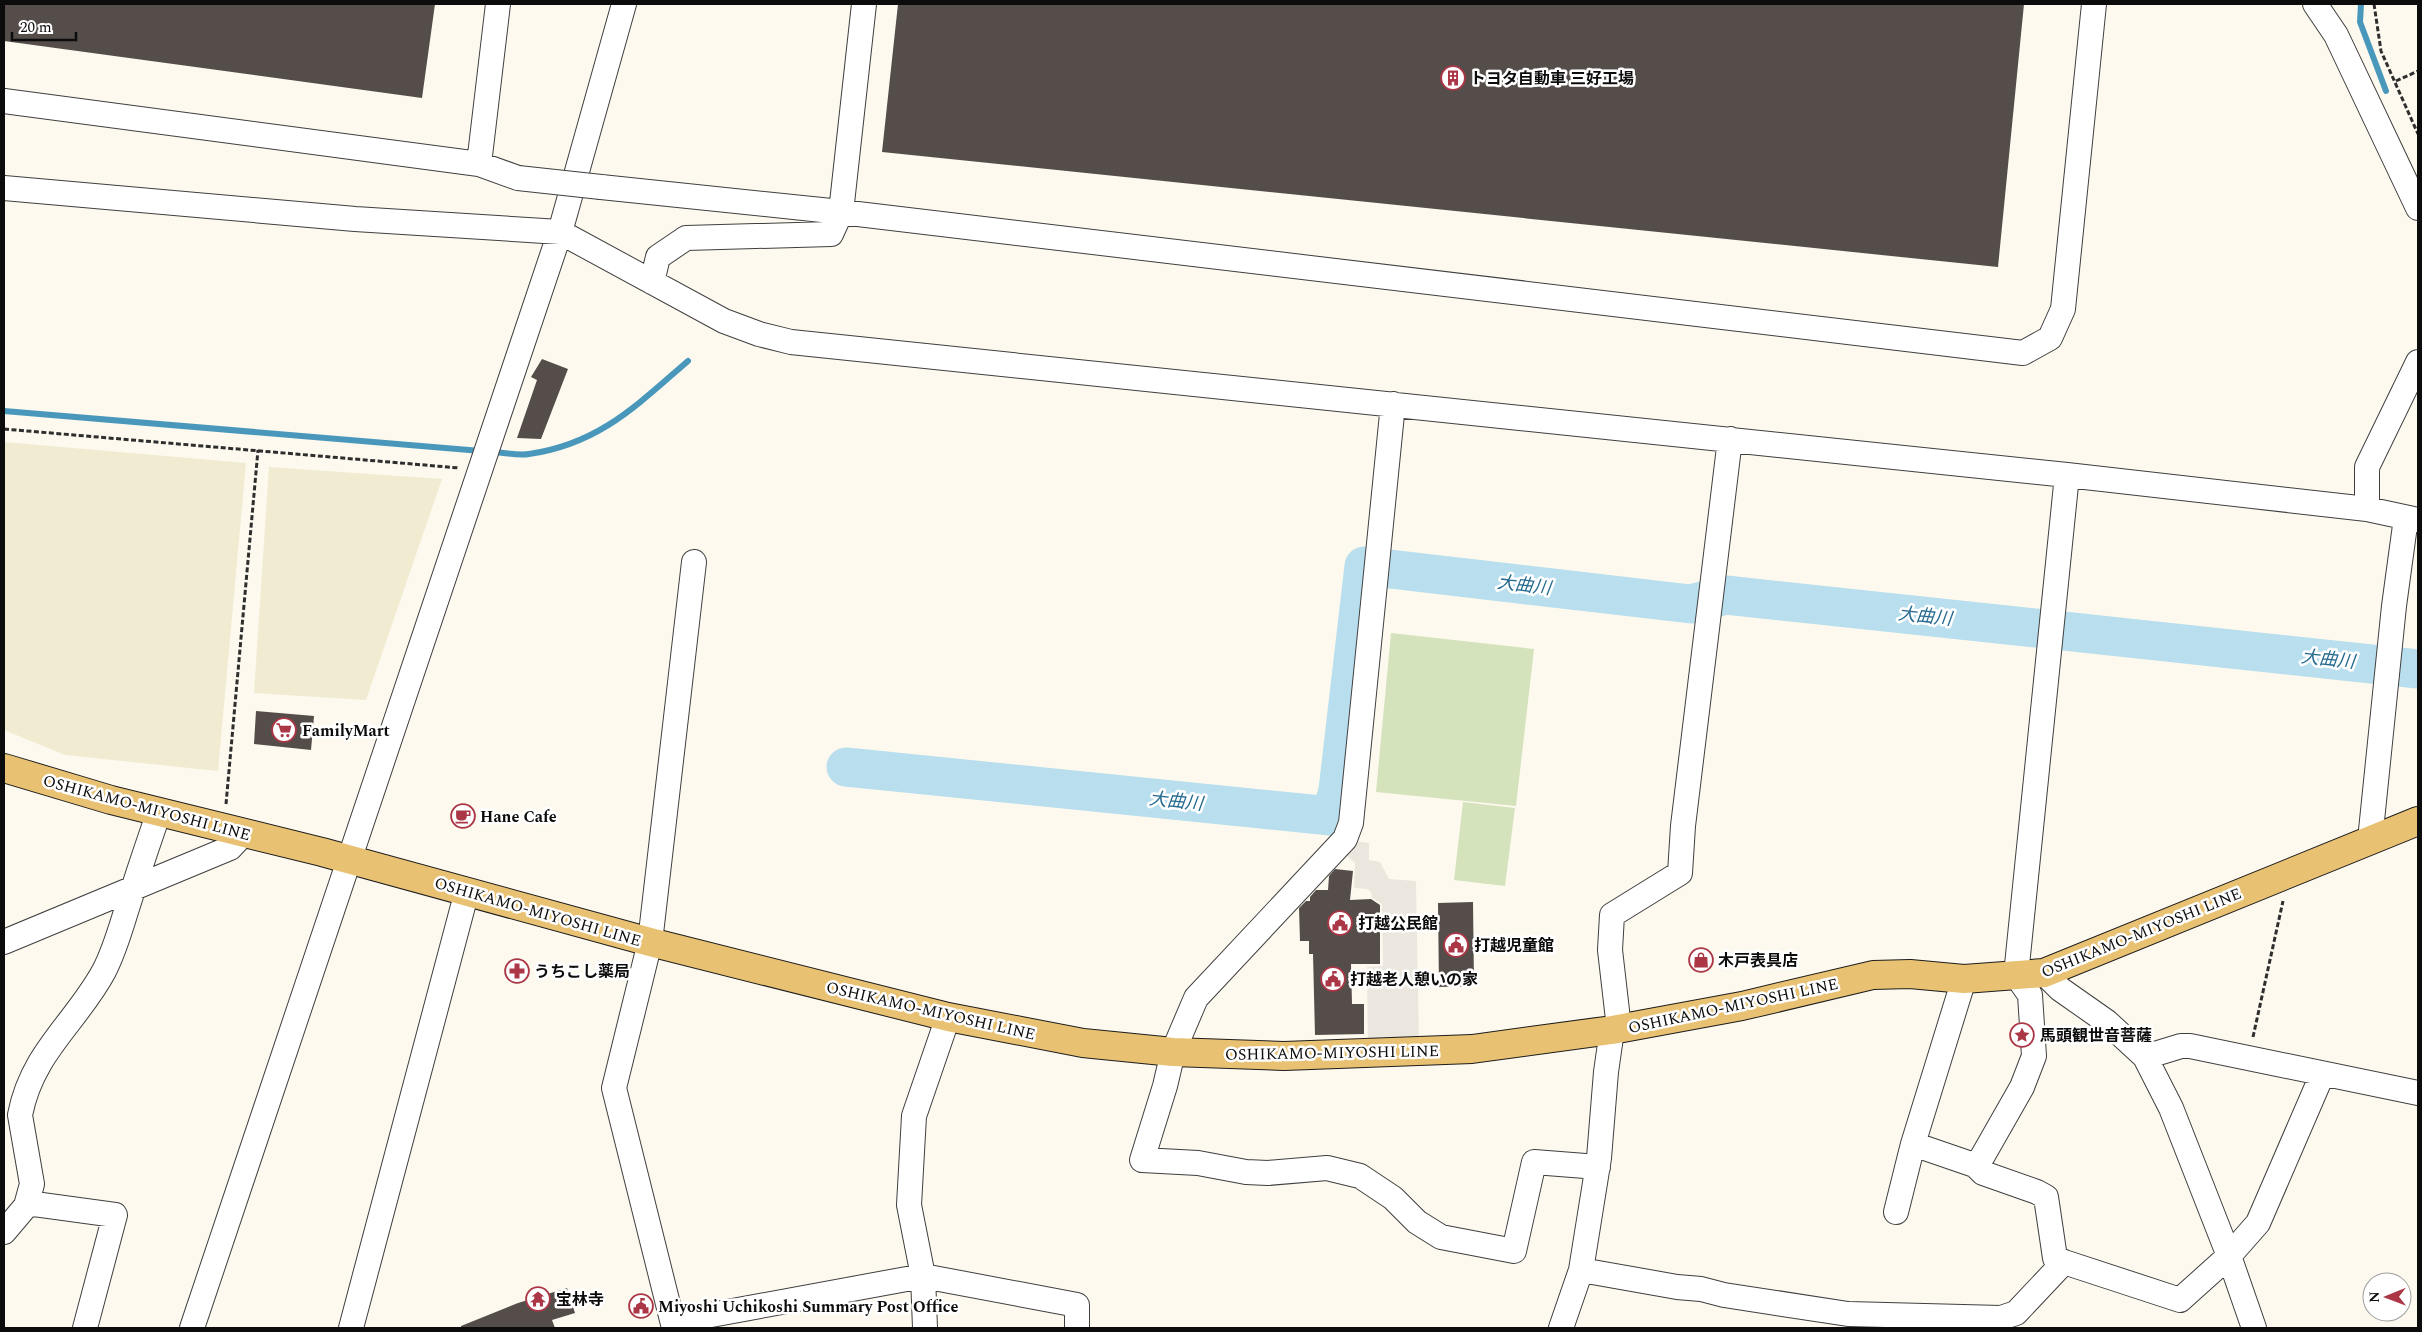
<svg xmlns="http://www.w3.org/2000/svg" width="2422" height="1332" font-family="Spectral,'Noto Sans JP',serif">
<style>
.farmland{fill:#f0ebd1}
.green{fill:#d4e3bc}
.plaza{fill:#ece7de}
.lines{fill:none;stroke-linecap:round;stroke-linejoin:round}
.stream{stroke:#4998bc;stroke-width:6}
.river{stroke:#b9dfee;stroke-width:39}
.building{fill:#544d4a}
.minor-casing{stroke:#3f3f3f;stroke-width:26}
.major-casing{stroke:#1d1d1d;stroke-width:30}
.path{stroke:#2e2e2e;stroke-width:3;stroke-dasharray:5 2.5;stroke-linecap:butt}
.minor{stroke:#fff;stroke-width:24}
.major{stroke:#e8c173;stroke-width:28}
.minor-bridge-casing{stroke:#3f3f3f;stroke-width:26;stroke-linecap:butt}
.minor-bridge{stroke:#fff;stroke-width:24}
.labels{text-anchor:middle;stroke-width:5;stroke-linejoin:round;paint-order:stroke}
.poi-label{font-size:16px;font-weight:bold;fill:#0c0c0c;stroke:#fff;text-anchor:start}
.street-label{font-size:16px;fill:#0c0c0c;stroke:#fff}
.water-label{font-size:18px;font-style:italic;fill:#256a8f;stroke:#fff}
</style>
<rect width="100%" height="100%" fill="#fdf9ee"/>
<path class="farmland" d="M4 442 246 463 218 771 65 755 4 730Z
M269 467 442 479 366 700 254 693Z"/>
<path class="green" d="M1391 633 1534 649 1516 806 1376 792Z
M1463 802 1515 808 1505 886 1454 880Z"/>
<path class="plaza" d="M1355 841 1369 843V860L1380 862 1389 879 1416 881 1419 1045 1368 1047 1367 967 1383 966 1382 904 1372 898 1371 892 1367 889 1354 888 1355 863 1344 853Z"/>
<g class="lines">
<path class="stream" d="M2361 4 2360 22 2386 91
M4 411 481 451
M491 452C503 452 517 456 529 454 599 444 637 405 688 361"/>
<path class="river" d="M846 767 1331 816 1338 790 1364 566 1691 604 1726 595 2418 669"/>
</g>
<path class="building" d="M4 4H435L422 98 4 41Z
M898 4H2024L1998 267 882 152Z
M542 359 568 369 541 439 517 438 537 380 531 377Z
M256 711 314 716 311 750 254 744Z
M1335 869 1353 871 1350 900 1371 899 1380 905V964H1351L1352 1004H1364V1034L1315 1035 1313 954H1309V941H1300L1299 908 1306 901H1310V897L1316 890H1328L1329 876Z
M1473 902 1474 986 1439 987 1438 903Z
M567 1288 575 1313 552 1320 555 1328H461V1326L518 1303Z"/>
<g class="lines">
<g class="minor-casing">
<path id="minor" d="M2315 4 2336 35 2418 208
M4 101 479 164 518 178
M479 164 498 4
M601 187 841 212 2023 353 2050 338 2063 309 2094 4
M4 188 355 219 560 232 724 321 759 334 791 342 2067 475 2367 509 2418 520
M652 282 658 257 686 238 831 234 841 212 864 4
M1393 404 1351 823 1345 839 1196 998 1173 1052 1165 1086 1142 1160 1198 1163 1246 1172 1268 1173 1327 1168 1360 1176 1393 1198 1417 1222 1441 1237 1514 1251 1534 1162 1598 1167
M2367 509V467L2418 362
M2370 840 2394 606 2406 518
M4 942 230 848 245 832
M2044 973 2060 989 2107 1022 2145 1057 2171 1108 2229 1256 2254 1328
M1619 1028 1610 950 1612 915 1680 873 1683 826 1730 439
M2145 1057 2181 1046H2190L2418 1093
M1913 1144 1977 1166 2022 1087 2034 1056 2030 995 2016 975 2067 475
M1976 1166 1983 1173 2037 1192 2046 1197 2055 1258 2064 1262
M27 1203 115 1215 85 1328
M1896 1212 1913 1144 1964 979
M4 1232 26 1206 32 1184 20 1115C32 1052 76 1023 104 971 116 948 122 923 130 899 139 870 149 841 159 812
M1581 1270 1677 1287 1701 1289 1724 1295 1848 1314 2001 1318 2016 1313 2064 1262 2180 1300 2229 1256 2258 1223 2322 1075
M673 1322 923 1276 1077 1305V1328
M192 1328 560 232 624 4
M351 1328 467 891
M674 1328 614 1088 650 942 694 562
M925 1328 923 1276 909 1205 914 1116 948 1017
M1561 1328 1581 1270 1599 1158 1606 1072 1612 1030"/>
</g>
<g class="major-casing">
<path id="major" d="M4 768 111 800 322 852 650 942 948 1017 1083 1043 1173 1052 1284 1056 1472 1049 1612 1030 1742 1006 1873 975 1910 974 1964 979 2044 973 2418 821"/>
</g>
<path class="path" d="M2374 4 2381 51 2418 134
M2396 81 2418 71
M4 429 459 468
M226 804 258 450
M2253 1037 2283 901"/>
<use href="#minor" class="minor"/>
<use href="#major" class="major"/>
<g class="minor-bridge-casing">
<path id="minor-bridge" d="M518 178 601 187"/>
</g>
<use href="#minor-bridge" class="minor-bridge"/>
</g>
<defs>
<g id="building-ring" transform="scale(1.25)"><circle r="9.5" fill="#fff" stroke="#ab3646" stroke-width="1.5"/><path d="M-4-6H4V6H1V3H-1V6H-4ZM-2.5-4.3h1.7v1.8h-1.7ZM.8-4.3h1.7v1.8H.8ZM-2.5-1h1.7V.8h-1.7ZM.8-1h1.7V.8H.8Z" fill="#ab3646"/></g>
<g id="supermarket-ring" transform="scale(1.25)"><circle r="9.5" fill="#fff" stroke="#ab3646" stroke-width="1.5"/><path d="M-6-5.5h2.5l.6 2H6L4.5 2H-2.5L-4.4-4H-6ZM-1.5 3.2a1.3 1.3 0 1 0 .1 0ZM3 3.2a1.3 1.3 0 1 0 .1 0Z" fill="#ab3646"/></g>
<g id="cafe-ring" transform="scale(1.25)"><circle r="9.5" fill="#fff" stroke="#ab3646" stroke-width="1.5"/><path d="M-5.5-4.5H6V0H3Q3 3.5 0 3.5H-2.5Q-5.5 3.5-5.5 0ZM3-3.2v2h1.7v-2ZM-6 4.5H4V6H-6Z" fill="#ab3646"/></g>
<g id="civic-ring" transform="scale(1.25)"><circle r="9.5" fill="#fff" stroke="#ab3646" stroke-width="1.5"/><path d="M-.6-6.5H3V-4.5H.6V-3L4-1V1h2V6H-6V1h2V-1L-.6-3ZM-1.2 2.5V6h2.4V2.5Z" fill="#ab3646"/></g>
<g id="shop-ring" transform="scale(1.25)"><circle r="9.5" fill="#fff" stroke="#ab3646" stroke-width="1.5"/><path d="M-5-2.5h2.3a2.7 3.5 0 0 1 5.4 0H5L5.5 6h-11ZM-1.5-2.5h3a1.5 2.3 0 0 0-3 0Z" fill="#ab3646"/></g>
<g id="pharmacy-ring" transform="scale(1.25)"><circle r="9.5" fill="#fff" stroke="#ab3646" stroke-width="1.5"/><path d="M-2-6h4v4h4v4h-4v4h-4v-4h-4v-4h4Z" fill="#ab3646"/></g>
<g id="sight-ring" transform="scale(1.25)"><circle r="9.5" fill="#fff" stroke="#ab3646" stroke-width="1.5"/><path d="M0-6L1.8-2.2L6-1.7L2.9 1.2L3.7 5.4L0 3.3L-3.7 5.4L-2.9 1.2L-6-1.7L-1.8-2.2Z" fill="#ab3646"/></g>
<g id="temple-ring" transform="scale(1.25)"><circle r="9.5" fill="#fff" stroke="#ab3646" stroke-width="1.5"/><path d="M0-6L5-2H3V0L6.5 2.5H4V6H1.5V3h-3V6H-4V2.5H-6.5L-3 0V-2H-5Z" fill="#ab3646"/></g>
</defs>
<g fill-rule="evenodd">
<use href="#building-ring" x="1453" y="78"/>
<use href="#supermarket-ring" x="284" y="730"/>
<use href="#cafe-ring" x="463" y="816"/>
<use href="#civic-ring" x="1340" y="923"/>
<use href="#civic-ring" x="1456" y="945"/>
<use href="#shop-ring" x="1701" y="960"/>
<use href="#pharmacy-ring" x="517" y="971"/>
<use href="#civic-ring" x="1333" y="979"/>
<use href="#sight-ring" x="2022" y="1035"/>
<use href="#temple-ring" x="538" y="1299"/>
<use href="#civic-ring" x="641" y="1306"/>
</g>
<g class="labels">
<g class="poi-label">
<text x="1470" y="84">トヨタ自動車 三好工場</text>
<text x="302" y="736">FamilyMart</text>
<text x="480" y="822">Hane Cafe</text>
<text x="1358" y="929">打越公民館</text>
<text x="1474" y="951">打越児童館</text>
<text x="1718" y="966">木戸表具店</text>
<text x="534" y="977">うちこし薬局</text>
<text x="1350" y="985">打越老人憩いの家</text>
<text x="2040" y="1041">馬頭観世音菩薩</text>
<text x="556" y="1305">宝林寺</text>
<text x="658" y="1312">Miyoshi Uchikoshi Summary Post Office</text>
</g>
<g class="street-label">
<text transform="translate(147 807) rotate(15)" y="6">OSHIKAMO-MIYOSHI LINE</text>
<text transform="translate(538 911) rotate(16)" y="6">OSHIKAMO-MIYOSHI LINE</text>
<text transform="translate(2141 932) rotate(-22)" y="6">OSHIKAMO-MIYOSHI LINE</text>
<text transform="translate(1733 1005) rotate(-12)" y="6">OSHIKAMO-MIYOSHI LINE</text>
<text transform="translate(931 1010) rotate(13)" y="6">OSHIKAMO-MIYOSHI LINE</text>
<text transform="translate(1332 1052) rotate(-1)" y="6">OSHIKAMO-MIYOSHI LINE</text>
</g>
<g class="water-label">
<text transform="translate(1524 585) rotate(7)" y="6">大曲川</text>
<text transform="translate(1925 616) rotate(6)" y="6">大曲川</text>
<text transform="translate(2328 659) rotate(6)" y="6">大曲川</text>
<text transform="translate(1176 801) rotate(6)" y="6">大曲川</text>
</g>
</g>
<rect width="2422" height="1332" fill="none" stroke="#0c0c0c" stroke-width="10"/>
<g transform="translate(2387 1297) rotate(269)"><circle r="24" fill="#ffffff" stroke="#9e9e9e"/>
<path d="M0-4L9 19L0 12L-9 19Z" fill="#ab3646"/>
<text y="-8" font-size="14" font-weight="bold" text-anchor="middle" fill="#0c0c0c">N</text>
</g>
<path d="M12 32v8h64v-8" fill="none" stroke="#0c0c0c" stroke-width="2.5"/>
<text x="20" y="32" font-size="15" fill="#0c0c0c" stroke="#ffffff" stroke-width="4" paint-order="stroke">20 m</text>
</svg>
